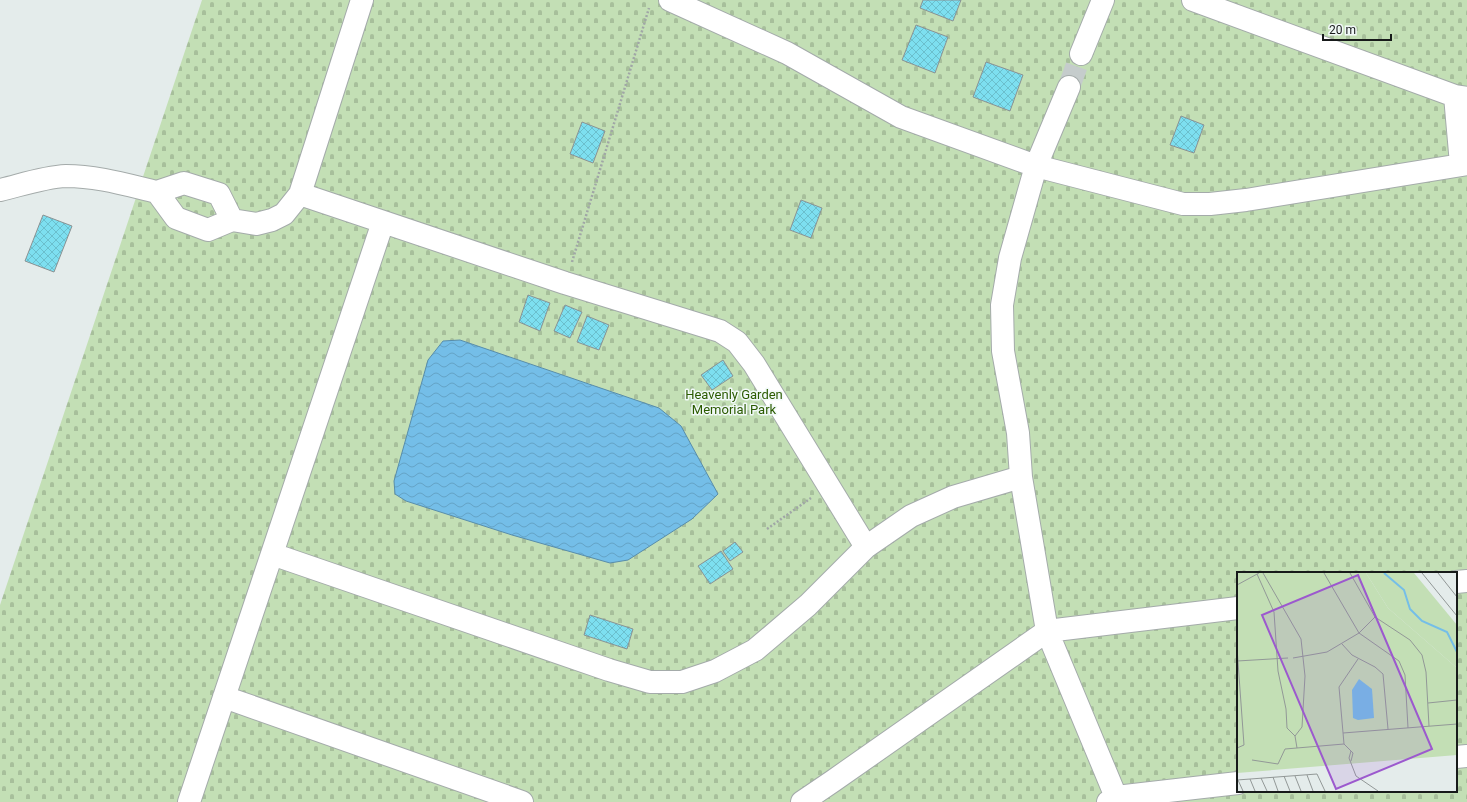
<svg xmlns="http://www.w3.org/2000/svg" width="1467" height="802" font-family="Roboto,sans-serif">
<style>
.cemetery{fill:url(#cemetery-stones);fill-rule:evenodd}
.water{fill:url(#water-waves);stroke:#588daa}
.building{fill:url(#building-cross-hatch);stroke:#8a9293}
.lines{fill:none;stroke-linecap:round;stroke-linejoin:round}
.minor-tunnel{stroke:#c5cccc;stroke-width:22;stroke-dasharray:22 11;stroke-linecap:butt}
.minor-casing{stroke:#a4abaa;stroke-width:24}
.path{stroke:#a0a6a6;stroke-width:2.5;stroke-dasharray:2 2;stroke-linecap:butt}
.minor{stroke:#fff;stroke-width:22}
.labels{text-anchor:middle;stroke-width:3;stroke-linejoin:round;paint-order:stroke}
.park-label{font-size:13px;fill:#2b5b00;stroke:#f1f9f8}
.inset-river{fill:none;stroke:#74bee8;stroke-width:2}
.inset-road{fill:none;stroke:#929897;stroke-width:1}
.view{fill:#9c59ce;fill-opacity:0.15;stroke:#9c59ce;stroke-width:2}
.inset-edge{fill:none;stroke:#171a1a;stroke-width:2}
</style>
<defs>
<pattern id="cemetery-stones" width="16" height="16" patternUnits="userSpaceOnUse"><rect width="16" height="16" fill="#c3dfb5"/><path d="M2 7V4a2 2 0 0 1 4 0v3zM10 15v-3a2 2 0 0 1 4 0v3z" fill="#a7bf9b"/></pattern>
<pattern id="water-waves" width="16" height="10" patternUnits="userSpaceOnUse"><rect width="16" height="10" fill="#74bee8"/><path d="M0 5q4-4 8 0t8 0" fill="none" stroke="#64a3c6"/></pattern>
<pattern id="building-cross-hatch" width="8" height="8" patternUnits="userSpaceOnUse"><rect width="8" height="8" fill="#7ddff0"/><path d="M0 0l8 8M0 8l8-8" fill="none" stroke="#6bbfcd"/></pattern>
</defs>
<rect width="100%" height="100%" fill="#e4eceb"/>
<path class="cemetery" d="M202 0H1467V802H0V605ZM1238 573H1456V791H1238Z"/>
<path class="water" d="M460 340 659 408 681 426 718 494 692 519 628 560 610 563 512 535 406 501 395 494 394 481 428 360 443 341Z"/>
<path class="building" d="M923 0H961L953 21 920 8Z
M916 25 948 37 935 73 902 60Z
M986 62 1023 75 1010 111 973 97Z
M1181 116 1204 125 1194 153 1170 145Z
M582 122 605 131 593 163 570 154Z
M801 200 822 208 811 238 790 230Z
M43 215 72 226 54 272 25 261Z
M528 295 550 303 540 331 519 322Z
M565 305 582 312 570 338 554 331Z
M587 316 609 325 599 350 577 342Z
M723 360 733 376 712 390 701 375Z
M735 542 743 552 730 561 723 551Z
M721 551 733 569 710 584 698 566Z
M590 615 633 629 627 649 584 635Z"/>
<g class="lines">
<path class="minor-tunnel" d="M1069 87 1081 54"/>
<g class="minor-casing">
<path id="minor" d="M670 0 787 53 901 117 1036 166 1183 204H1210L1246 200 1467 164
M1193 0 1455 96 1467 98
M1081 54 1103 0
M1069 87 1036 166 1010 258 1002 305 1003 351 1018 433 1021 477 1047 631 1116 797
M1455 96 1461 164
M0 190C21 185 44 177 66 176 97 176 127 185 157 192
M157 192 176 218 208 230 232 220 256 224 272 220 284 214 300 194 362 0
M157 192 184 183 219 194 232 220
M300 194 565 283 720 331 737 342 754 364 866 547
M272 554 609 670 650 682H682L715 671 755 650 808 605 866 547 911 516 953 497 1021 477
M1456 582 1467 581
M224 697 522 802
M1456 757 1467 756
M189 802 383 222
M802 802 833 781 1047 631 1238 608
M1108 802 1116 797 1238 783"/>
</g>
<path class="path" d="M572 262 649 8
M767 529 811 498"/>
<use href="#minor" class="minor"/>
</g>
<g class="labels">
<g class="park-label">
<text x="734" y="399">Heavenly Garden<tspan x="734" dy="15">Memorial Park</tspan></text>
</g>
</g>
<g transform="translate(1237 572)">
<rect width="220" height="220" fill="#e4eceb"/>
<path d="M129 1H177L220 53V96L151 36Z" fill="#c3dfb5"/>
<path d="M0 1H129L151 36 220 96V183L0 201Z" fill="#c3dfb5"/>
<path d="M122 107 135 117 137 146 121 148 116 146 115 118Z" fill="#74bee8"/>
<path class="inset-river" d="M147 1 167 18 173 37 185 49 210 60 220 80"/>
<path class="inset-road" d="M87 1 122 61 162 89 168 103 171 156M113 1 138 45 173 68 185 83 189 100 192 154M185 1 220 44M201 1 220 25M20 2 37 40 41 99 49 137 50 156 58 164 65 155 68 104 64 67 26 1M0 13 22 1M105 72 115 83 138 95 146 102 151 157M0 76 7 173 0 176M56 86 90 80 122 61 138 45M0 89 51 86M191 131 220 128M106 161 220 152M58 164 60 176M107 172 102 115 121 87M114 179 112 186 119 204 141 219M15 188 41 192 48 177 107 172 116 181 114 189M70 203 76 219M47 204 53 219M58 204 64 219M36 205 41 219M24 206 30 219M13 207 18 219M0 208 80 202 88 219M1 208 6 219"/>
<path class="view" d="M121 3 195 177 99 217 25 43Z"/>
<rect width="220" height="220" class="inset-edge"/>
</g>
<path d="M1323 34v6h68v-6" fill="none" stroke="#171a1a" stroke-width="2"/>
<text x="1329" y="34" font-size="12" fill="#171a1a" stroke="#f1f9f8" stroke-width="3" paint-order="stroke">20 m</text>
</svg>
